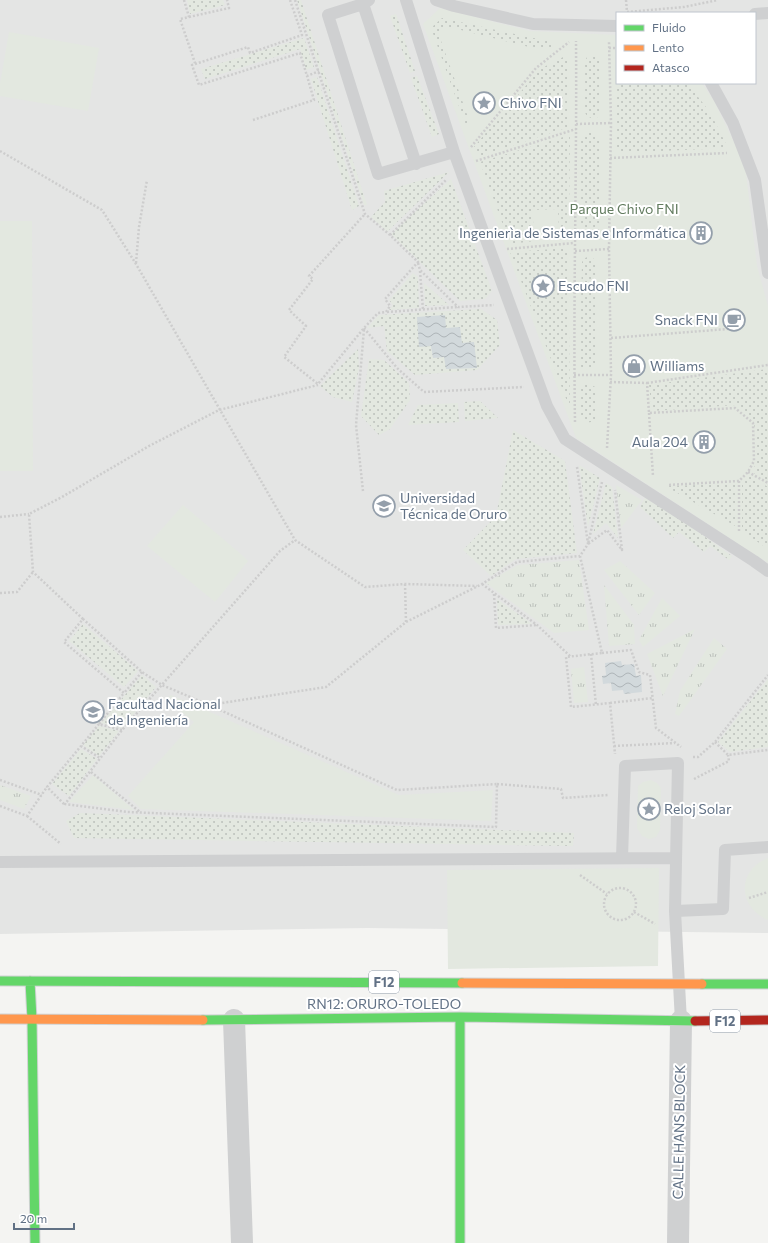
<svg xmlns="http://www.w3.org/2000/svg" width="768" height="1243" font-family="Commissioner,sans-serif">
<style>
.built{fill:#e4e5e4;fill-rule:evenodd}
.grass{fill:url(#grass-tufts)}
.park{fill:#e3e8e0}
.garden{fill:url(#garden-dots);fill-rule:evenodd}
.water{fill:url(#water-waves)}
.lines{fill:none;stroke-linecap:round;stroke-linejoin:round}
.fast-casing{stroke:#d0d2d3;stroke-width:11}
.slow-casing{stroke:#d0d2d3;stroke-width:11}
.jam-casing{stroke:#d0d2d3;stroke-width:11}
.path{stroke:#cdcdcd;stroke-width:2.5;stroke-dasharray:2 2;stroke-linecap:butt}
.lane{stroke:#cfd0d1;stroke-width:12}
.street{stroke:#cfd0d1;stroke-width:22}
.fast{stroke:#63d668;stroke-width:9}
.slow{stroke:#ff974d;stroke-width:9}
.jam{stroke:#b3261e;stroke-width:9}
.labels{text-anchor:middle;stroke-width:4;stroke-linejoin:round;paint-order:stroke}
.shield{fill:#fff;stroke:#909caa;stroke-width:1}
.shield-label{font-size:13px;font-weight:bold;fill:#617185}
.poi-label{font-size:14px;fill:#617185;stroke:#fff;text-anchor:start}
.park-label{font-size:14px;fill:#637c60;stroke:#fff}
.street-label{font-size:14px;fill:#617185;stroke:#fff}
</style>
<defs>
<pattern id="grass-tufts" width="24" height="20" patternUnits="userSpaceOnUse"><rect width="24" height="20" fill="#e3e8e0"/><path d="M3 7l-1-3M5 7V3M7 7l1-3M15 17l-1-3M17 17v-4M19 17l1-3" fill="none" stroke="#bbc0bb"/></pattern>
<pattern id="garden-dots" width="8" height="8" patternUnits="userSpaceOnUse"><rect width="8" height="8" fill="#e3e8e0"/><path d="M2 2h.1M6 6h.1" fill="none" stroke="#bbc0bb" stroke-width="1.8" stroke-linecap="round"/></pattern>
<pattern id="water-waves" width="16" height="10" patternUnits="userSpaceOnUse"><rect width="16" height="10" fill="#d2d9dc"/><path d="M0 5q4-4 8 0t8 0" fill="none" stroke="#aeb4b8"/></pattern>
</defs>
<rect width="100%" height="100%" fill="#f4f4f2"/>
<path class="built" d="M0 0H768V933L367 928 0 934ZM617 13H755V83H617Z"/>
<path class="grass" d="M616 485 642 500 621 528Z
M579 560 589 630 554 633 486 583 518 565Z
M620 561 655 593 639 615 604 570Z
M604 585 634 625 635 644 609 646Z
M662 598 680 616 643 647 639 640Z
M695 629 663 696 647 654Z
M714 638 727 649 679 716 675 714 680 691Z
M584 667 588 702 574 703 571 669Z
M0 785 31 796 24 809 0 800Z"/>
<path class="park" d="M440 8 530 31 617 35V83H702L714 101 745 165 757 266 768 306V563L576 438 423 24Z
M9 32 99 48 88 111 0 96V84Z
M0 221H32L33 471H0Z
M183 505 242 555 248 561 215 602 147 546Z
M171 695 399 795 493 790 491 821 141 809 128 796 194 722 166 699Z
M93 775 134 810 69 802Z
M651 780 657 783 661 788 660 830 656 837 649 839 642 836 637 828 638 786 643 782Z
M768 858V920C738 907 736 871 768 858Z
M659 868 658 966 448 969 447 870Z"/>
<path class="garden" d="M187 0H223L225 5 190 14Z
M297 0H301L367 205H364Z
M396 14 415 71 410 73 390 16Z
M442 18 538 39 552 40 553 49H537L445 26 439 35 469 120 466 126 431 28Z
M304 38 314 67 306 70 300 49 205 79 201 69Z
M615 51H617V83H687L710 112 728 148 615 153Z
M569 54V127L477 157 473 148 540 69Z
M593 56 597 57 600 62V113L598 117 593 119 587 116 584 111 585 61 587 57Z
M417 76 439 134 432 137 411 78Z
M317 77 359 206 352 210 311 79Z
M591 132 596 135 599 139V236L596 240C590 241 587 241 581 237V137L585 133Z
M570 135 569 230 559 231 558 209 532 210 535 241 510 244 480 162Z
M449 172 387 232 371 217 385 202 384 191Z
M451 179 492 291 485 299 460 301 391 234Z
M568 248 570 409 510 252Z
M590 256 594 259 596 264 595 365 592 369C587 370 583 369 579 365L582 262 585 258Z
M413 273 418 277 419 308 389 310 393 305 389 300Z
M424 283 449 305 425 306Z
M481 309 497 320 500 345 477 370 415 375 387 351 384 326 367 328 379 315ZM431 346 477 367 444 357 433 358Z
M358 349 359 368 352 402 333 397 320 386Z
M369 359 384 360 409 383 410 400 390 429 379 435 361 416Z
M768 369V481L752 472 757 461 754 422 736 405 652 411 649 385Z
M588 383 597 388V418L591 422 585 423 579 417V389Z
M480 401 498 418 465 421 464 402Z
M458 403 459 422 408 425 418 405Z
M513 430 565 461 577 553 516 559 491 576 463 550 496 516Z
M579 465 600 478 588 527Z
M749 476 768 487V549L742 531V483Z
M606 483 612 487 618 538 606 523 593 534Z
M736 484 737 527 665 486Z
M649 497 732 556 729 560 710 546 704 552 679 532 673 538 640 507 644 499Z
M497 599 532 624 498 625Z
M83 624 138 671 124 687 69 641Z
M142 675 156 687 122 728 101 723Z
M768 679V747L730 752 718 742Z
M99 726 119 731 99 756 83 745Z
M81 749 97 759 69 796 52 784Z
M80 813 574 833 573 846 74 838 66 821Z"/>
<path class="water" d="M445 315 446 328 460 327 462 343 474 342 477 368 446 369 444 357 433 358 431 346 419 347 417 317Z
M621 661 622 665 634 664 636 676 641 675 642 692 624 694 623 690 612 691 611 683 603 684 602 676 606 675 605 663Z"/>
<g class="lines">
<g class="fast-casing">
<path id="fast" d="M0 981 462 983
M30 981 32 1019 35 1243
M702 984H768
M460 1017V1243
M203 1020 460 1017 695 1021"/>
</g>
<g class="slow-casing">
<path id="slow" d="M462 983 702 984
M0 1019 203 1020"/>
</g>
<g class="jam-casing">
<path id="jam" d="M695 1021 768 1020"/>
</g>
<path class="path" d="M184 0 189 17 180 19 195 63
M290 0 302 35 250 53 248 47 192 65 199 85 300 53 307 76 319 71
M295 0 365 214 390 235 418 262 385 299 390 306 386 312 378 313 364 328 318 384 284 357 306 326 289 310 313 279 309 276 365 214
M626 0 627 12 684 7 718 0
M189 17 229 8 227 0
M609 48H617
M253 120 314 100 307 76
M576 124 611 123
M471 147 536 68 569 42
M0 151 102 210 136 264 295 540 365 587 405 584 477 586
M610 158 727 153
M476 161 576 129
M390 235 447 179
M507 249 574 243
M575 251 609 249
M136 263 139 227 147 180
M418 263 420 270 458 307 494 305
M420 271 423 310
M387 312 457 307
M364 328 397 368 424 392 524 387
M611 338 728 329
M574 375H611
M610 382 647 383 649 413 735 408 753 423 754 461 748 472 739 481 667 485
M647 383 768 365
M649 413 653 476
M575 422C573 295 577 168 576 41
M607 448 611 375 609 249 611 123 609 41
M577 467 588 544 580 556 602 653 566 657 571 707 610 703 615 754
M748 472 768 483
M739 481V533
M602 482 588 544 607 530 622 550 615 490
M363 491 356 425 364 329
M0 517 29 514
M405 584 406 622
M482 584 537 625 571 657
M0 593 17 592 33 572
M494 594 496 628 537 625
M83 619 33 572 29 514 62 497 149 446 219 410 318 385
M602 653 631 650 639 672 650 675 656 728 681 747
M591 654 596 705
M142 672 124 693 64 642 83 619 142 672 162 685 209 705 326 687 406 622 482 584 517 562 580 556
M610 703 653 698
M209 705 397 790 497 784 496 827 127 812 65 804 122 730 280 551 295 540
M99 724 81 746 100 758
M122 730 99 724 124 693
M715 742 728 755 768 750
M614 746 675 743
M693 757H698L715 742 768 675
M91 772 140 812
M694 779 729 761 728 755
M0 780 42 795
M497 784 561 789 563 798 608 795
M64 804 47 787 81 746
M0 806 27 816 47 787
M27 816 61 844
M580 875 607 894
M604 904a16 16 0 1 1 32 0a16 16 0 1 1-32 0Z
M749 898 768 892
M634 912 655 924"/>
<path class="lane" d="M369 0 363 4 328 15 378 174 454 152
M406 0 454 152 547 406 565 439 754 561 768 571
M436 0 454 6 533 24 617 26
M363 4 416 164
M755 14 768 13
M711 83 733 123 755 180 768 273
M622 858 625 766 678 763 675 911 681 1021
M0 862 676 858
M675 911 723 909 725 850 768 847"/>
<path class="street" d="M234 1020 242 1243
M678 1243 681 1021"/>
<use href="#fast" class="fast"/>
<use href="#slow" class="slow"/>
<use href="#jam" class="jam"/>
</g>
<defs>
<g id="sight-ring" transform="scale(1.15)"><circle r="9.5" fill="#fff" stroke="#949fab" stroke-width="1.5"/><path d="M0-6L1.8-2.2L6-1.7L2.9 1.2L3.7 5.4L0 3.3L-3.7 5.4L-2.9 1.2L-6-1.7L-1.8-2.2Z" fill="#949fab"/></g>
<g id="building-ring" transform="scale(1.15)"><circle r="9.5" fill="#fff" stroke="#949fab" stroke-width="1.5"/><path d="M-4-6H4V6H1V3H-1V6H-4ZM-2.5-4.3h1.7v1.8h-1.7ZM.8-4.3h1.7v1.8H.8ZM-2.5-1h1.7V.8h-1.7ZM.8-1h1.7V.8H.8Z" fill="#949fab"/></g>
<g id="cafe-ring" transform="scale(1.15)"><circle r="9.5" fill="#fff" stroke="#949fab" stroke-width="1.5"/><path d="M-5.5-4.5H6V0H3Q3 3.5 0 3.5H-2.5Q-5.5 3.5-5.5 0ZM3-3.2v2h1.7v-2ZM-6 4.5H4V6H-6Z" fill="#949fab"/></g>
<g id="shop-ring" transform="scale(1.15)"><circle r="9.5" fill="#fff" stroke="#949fab" stroke-width="1.5"/><path d="M-5-2.5h2.3a2.7 3.5 0 0 1 5.4 0H5L5.5 6h-11ZM-1.5-2.5h3a1.5 2.3 0 0 0-3 0Z" fill="#949fab"/></g>
<g id="university-ring" transform="scale(1.15)"><circle r="9.5" fill="#fff" stroke="#949fab" stroke-width="1.5"/><path d="M0-5L7-2L0 1L-7-2ZM-4 1L0 2.5L4 1V4Q0 6-4 4Z" fill="#949fab"/></g>
</defs>
<g fill-rule="evenodd">
<use href="#sight-ring" x="484" y="103"/>
<use href="#building-ring" x="701" y="233"/>
<use href="#sight-ring" x="543" y="286"/>
<use href="#cafe-ring" x="734" y="320"/>
<use href="#shop-ring" x="634" y="366"/>
<use href="#building-ring" x="704" y="442"/>
<use href="#university-ring" x="384" y="506"/>
<use href="#university-ring" x="93" y="712"/>
<use href="#sight-ring" x="649" y="809"/>
</g>
<g class="labels">
<g class="shield">
<rect x="369" y="971" width="30" height="22" rx="3"/>
<rect x="710" y="1010" width="30" height="22" rx="3"/>
</g>
<g class="shield-label">
<text x="384" y="987">F12</text>
<text x="725" y="1026">F12</text>
</g>
<g class="poi-label">
<text x="500" y="108">Chivo FNI</text>
<text x="686" y="238" text-anchor="end">Ingenierìa de Sistemas e Informática</text>
<text x="558" y="291">Escudo FNI</text>
<text x="718" y="325" text-anchor="end">Snack FNI</text>
<text x="650" y="371">Williams</text>
<text x="688" y="447" text-anchor="end">Aula 204</text>
<text x="400" y="503">Universidad<tspan x="400" dy="16">Técnica de Oruro</tspan></text>
<text x="108" y="709">Facultad Nacional<tspan x="108" dy="16">de Ingeniería</tspan></text>
<text x="664" y="814">Reloj Solar</text>
</g>
<g class="park-label">
<text x="624" y="214">Parque Chivo FNI</text>
</g>
<g class="street-label">
<text x="384" y="1009">RN12: ORURO-TOLEDO</text>
<text transform="translate(679 1132) rotate(-89)" y="5">CALLE HANS BLOCK</text>
</g>
</g>
<rect x="616" y="12" width="140" height="72" fill="#ffffff" stroke="#c0c6ce"/>
<rect x="624" y="25" width="20" height="6" fill="#63d668" stroke="#c0c6ce"/>
<text x="652" y="32" font-size="12" fill="#617185">Fluido</text>
<rect x="624" y="45" width="20" height="6" fill="#ff974d" stroke="#c0c6ce"/>
<text x="652" y="52" font-size="12" fill="#617185">Lento</text>
<rect x="624" y="65" width="20" height="6" fill="#b3261e" stroke="#c0c6ce"/>
<text x="652" y="72" font-size="12" fill="#617185">Atasco</text>
<path d="M14 1223v6h60v-6" fill="none" stroke="#617185" stroke-width="2"/>
<text x="20" y="1223" font-size="12" fill="#617185" stroke="#ffffff" stroke-width="3" paint-order="stroke">20 m</text>
</svg>
